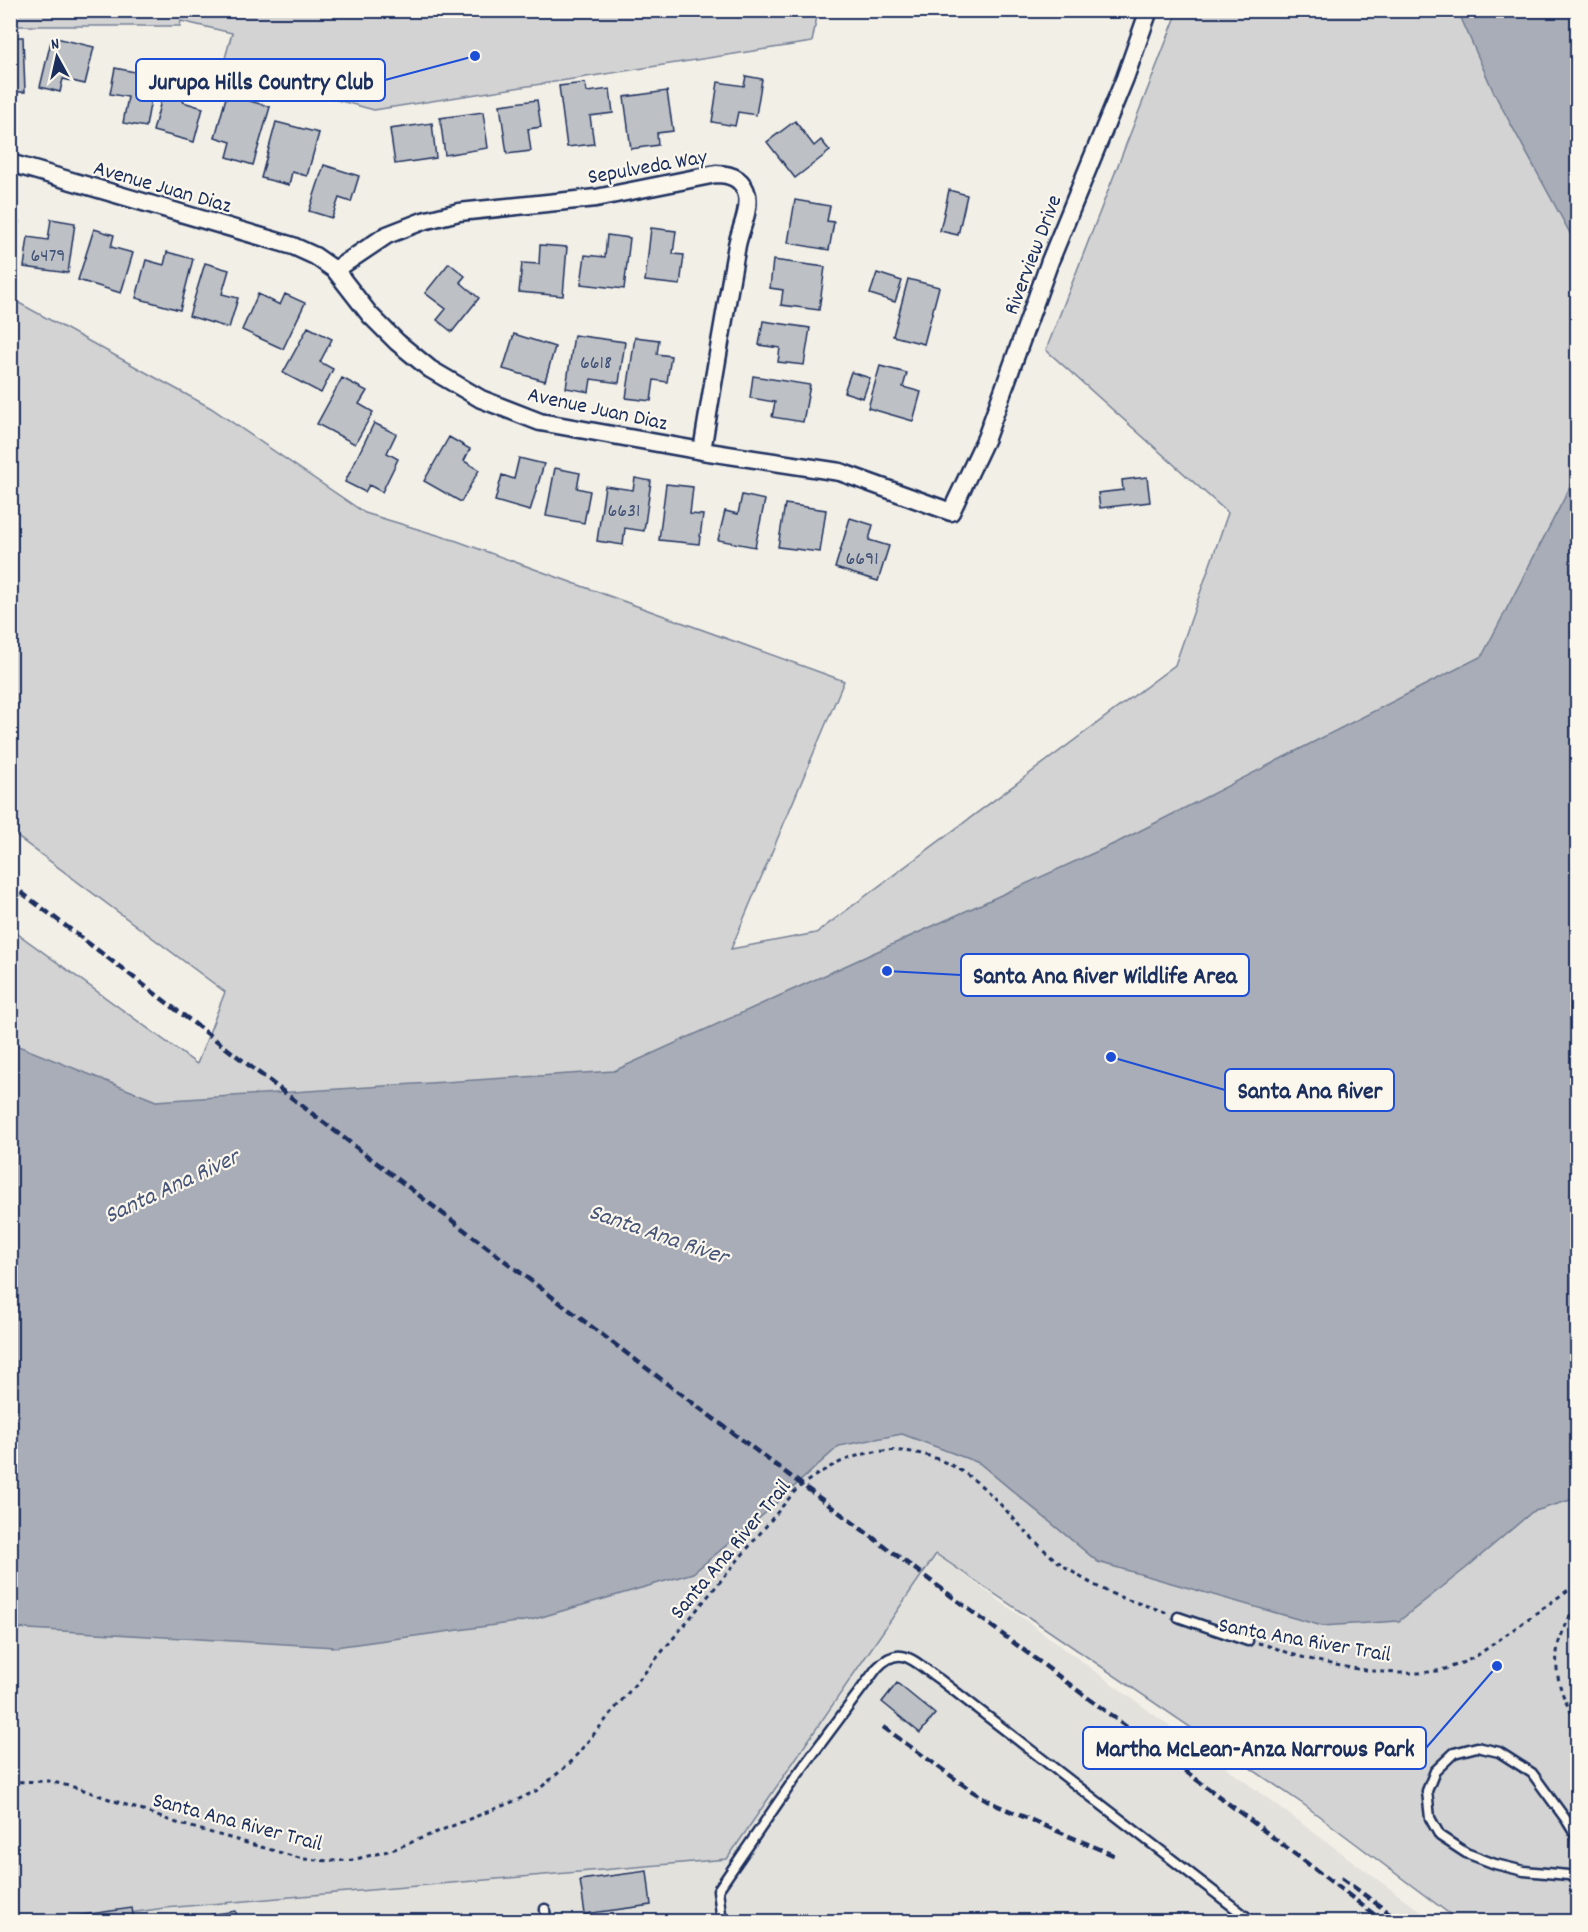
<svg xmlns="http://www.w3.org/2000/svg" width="1588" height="1932" font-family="Dekko,sans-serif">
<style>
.built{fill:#e2e1dc}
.green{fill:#d2d3d2;stroke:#768198;stroke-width:1.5}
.water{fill:#a9adb7;stroke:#707b93;stroke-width:1.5}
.building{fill:#bdc0c4;stroke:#1b2f5e;stroke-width:1.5}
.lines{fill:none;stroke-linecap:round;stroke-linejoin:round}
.lane-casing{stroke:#1b2f5e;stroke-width:13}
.street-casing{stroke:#1b2f5e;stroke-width:21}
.path{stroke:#1b2f5e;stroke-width:3;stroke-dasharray:4.5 4.5;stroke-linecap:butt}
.lane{stroke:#fbf7ec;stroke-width:8}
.street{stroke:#fbf7ec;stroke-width:16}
.rail{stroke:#1b2f5e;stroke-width:4.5;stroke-dasharray:9 4.5;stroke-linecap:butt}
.labels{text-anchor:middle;stroke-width:4.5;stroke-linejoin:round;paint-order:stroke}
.number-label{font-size:20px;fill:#445378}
.street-label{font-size:22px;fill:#1b2f5e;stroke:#fbf7ec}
.water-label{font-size:24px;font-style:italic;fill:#465579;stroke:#fbf7ec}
.leader{fill:none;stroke:#1d4ed8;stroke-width:2}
.callout-dot{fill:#1d4ed8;stroke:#fbf7ec;stroke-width:2}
.callout{fill:#fbf7ec;stroke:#1d4ed8;stroke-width:2}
.callout-label{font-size:24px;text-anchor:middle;font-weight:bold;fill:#1b2f5e}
</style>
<rect width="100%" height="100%" fill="#f2efe6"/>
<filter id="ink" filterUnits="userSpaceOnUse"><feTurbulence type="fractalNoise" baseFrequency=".0167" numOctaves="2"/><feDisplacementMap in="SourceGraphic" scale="12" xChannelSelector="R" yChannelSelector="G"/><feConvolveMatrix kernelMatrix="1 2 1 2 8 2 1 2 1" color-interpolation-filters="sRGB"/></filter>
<g filter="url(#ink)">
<path class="built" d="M936 1554 1434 1921 73 1922 165 1908 774 1792Z"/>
<path class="green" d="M10 11 11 10 818 11 812 42 374 110 222 69 232 33 181 21 180 26H11Z
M1178 11H1577V1921H1459L1303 1804 936 1554 727 1859 165 1908 73 1921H11V929L197 1064 225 992 11 832 10 298 211 408 365 513 457 541 844 681 731 949 816 933 1175 665 1228 513 1046 350Z"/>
<path class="water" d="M1458 11H1577V246L1494 93Z
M1577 474V1498L1532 1512 1465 1569 1399 1621 1322 1626 1098 1562 979 1463 902 1434 839 1446 763 1515 693 1573 531 1620 335 1647 11 1628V1043L156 1101 614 1071 1120 841 1482 656Z"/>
<path class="building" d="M10 37H23L25 92H10Z
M52 37 94 47 85 84 63 79 60 92 40 87Z
M115 68 155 76 146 127 123 123 128 97 110 94Z
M746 76 762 79 756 115 738 112 735 126 712 122 718 82 744 86Z
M166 82 187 88 183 102 203 108 194 142 153 131Z
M585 83 587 92 610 89 613 113 590 116 594 144 567 147 559 86Z
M667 91 673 131 657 133 658 145 631 149 624 97Z
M227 94 270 107 253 165 227 157 231 142 215 137Z
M537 100 541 127 528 129 531 151 507 154 500 105Z
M483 112 488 148 445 155 440 118Z
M795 121 814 146 821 140 830 151 795 178 767 142Z
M276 122 319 133 307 176 292 172 289 185 261 178Z
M432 123 436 158 395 164 390 129Z
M324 165 359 176 351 202 339 198 332 218 309 211Z
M949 190 967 195 958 235 940 231Z
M795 200 830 206 827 221 834 222 829 250 788 243Z
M10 219 19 221 11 260H10Z
M51 219 75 223 68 273 24 267 28 237 48 240Z
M651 228 676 231 673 254 684 255 680 285 645 281Z
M94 229 114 235 111 247 133 253 121 293 78 280Z
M607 235 630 238 624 289 581 284 585 255 605 257Z
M540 245 567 247 563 296 519 292 522 263 539 264Z
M167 252 193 259 180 310 136 298 146 260 164 265Z
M773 260 825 267 819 310 781 305 783 290 770 288Z
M205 263 229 270 222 294 238 298 229 328 189 316Z
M449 263 465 276 460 282 479 298 452 332 437 320 446 309 425 293Z
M877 273 902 281 895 302 870 294Z
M908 279 939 287 924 344 893 336Z
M258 294 280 305 285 294 305 303 283 349 242 330Z
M763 321 810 328 804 365 778 362 780 348 759 345Z
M308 327 332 339 320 362 333 369 321 393 283 373Z
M514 334 555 347 545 381 503 369Z
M574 335 625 342 619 383 591 379 589 392 566 388Z
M635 337 659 340 657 354 671 356 667 382 654 380 651 401 626 398Z
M880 366 907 373 903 387 921 392 913 421 868 408Z
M851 372 870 378 863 398 844 392Z
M753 376 810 385 803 422 772 417 775 402 750 398Z
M342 378 367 391 359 404 373 412 355 444 317 424Z
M374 423 396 434 387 453 398 459 382 492 369 485 365 492 345 482Z
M449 437 470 449 464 461 479 470 461 502 424 481Z
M519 458 544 464 530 511 495 501 502 475 514 479Z
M555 468 580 473 577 488 590 491 584 523 546 516Z
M1147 477 1150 502 1100 508 1098 493 1123 490 1122 480Z
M635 478 651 481 644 531 625 528 623 545 597 541 605 486 633 490Z
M666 484 693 487 690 514 703 515 699 544 659 540Z
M742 495 765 500 755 547 718 540 725 511 738 514Z
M785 504 826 510 820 552 778 547Z
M850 518 873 525 869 540 889 546 878 581 835 568Z
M897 1683 935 1714 920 1733 882 1702Z
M647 1871 651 1905 585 1914 580 1880Z
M132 1908 134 1922H62V1918Z
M236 1911 237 1922H158Z"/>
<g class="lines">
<g class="lane-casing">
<path id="lane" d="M1178 1617 1248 1641
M1578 1839 1567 1821 1532 1773 1499 1752 1477 1747 1454 1753 1435 1771 1427 1791 1430 1818 1440 1836 1466 1853 1495 1864 1524 1871 1568 1875 1578 1878
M545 1909 546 1922
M722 1922 718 1890 795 1778 877 1668C901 1642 915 1663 939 1679L1253 1922"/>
</g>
<g class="street-casing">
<path id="street" d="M10 163 293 246 315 256 335 270 370 315 397 342 430 369 481 399 540 422 702 451 840 472 951 512 986 438 1050 261 1125 78 1149 10
M335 270 387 235 423 221 459 212 596 198 716 174C731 174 743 179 747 195 750 211 740 230 737 245 725 313 713 382 702 451"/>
</g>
<path class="path" d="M1578 1599C1572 1613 1564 1627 1559 1642 1552 1668 1561 1701 1578 1721
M1258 1643C1272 1646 1285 1652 1298 1656 1338 1667 1400 1679 1441 1670 1453 1667 1464 1662 1475 1657L1578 1583
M10 1782 49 1781 81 1789 177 1823 303 1859 329 1861 352 1860 392 1850 517 1800 538 1790 570 1763 795 1491C856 1439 928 1435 988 1492 1011 1514 1031 1540 1056 1560 1074 1574 1094 1586 1115 1595 1132 1602 1150 1606 1167 1613"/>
<use href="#lane" class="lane"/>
<use href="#street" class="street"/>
<path class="rail" d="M10 884C183 1014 354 1146 526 1277 811 1494 1100 1704 1384 1922
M883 1727 972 1791 996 1805 1118 1857
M1341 1878 1402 1922"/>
</g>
</g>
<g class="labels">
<g class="number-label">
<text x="48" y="261">6479</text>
<text x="596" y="368">6618</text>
<text x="624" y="516">6631</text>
<text x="862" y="564">6691</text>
</g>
<g class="street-label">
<text transform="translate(647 165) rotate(-10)" y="8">Sepulveda Way</text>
<text transform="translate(163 185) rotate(16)" y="8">Avenue Juan Diaz</text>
<text transform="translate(1031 254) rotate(-69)" y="8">Riverview Drive</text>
<text transform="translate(598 407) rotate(12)" y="8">Avenue Juan Diaz</text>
<text transform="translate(729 1548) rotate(-50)" y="8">Santa Ana River Trail</text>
<text transform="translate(1305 1638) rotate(10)" y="8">Santa Ana River Trail</text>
<text transform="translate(238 1820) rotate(15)" y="8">Santa Ana River Trail</text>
</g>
<g class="water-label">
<text transform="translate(171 1185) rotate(-25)" y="8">Santa Ana River</text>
<text transform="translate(659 1233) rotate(19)" y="8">Santa Ana River</text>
</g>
</g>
<path class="leader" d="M475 56L385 80M887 971L961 975M1111 1057L1225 1090M1497 1666L1426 1748"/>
<g class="callout-dot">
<circle cx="475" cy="56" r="6"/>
<circle cx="887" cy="971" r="6"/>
<circle cx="1111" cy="1057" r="6"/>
<circle cx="1497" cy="1666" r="6"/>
</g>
<g class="callout">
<rect x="136" y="59" width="249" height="42" rx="6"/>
<rect x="961" y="954" width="288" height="42" rx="6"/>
<rect x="1225" y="1069" width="169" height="42" rx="6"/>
<rect x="1083" y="1727" width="343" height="42" rx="6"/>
</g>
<g class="callout-label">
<text x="261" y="89">Jurupa Hills Country Club</text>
<text x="1105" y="983">Santa Ana River Wildlife Area</text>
<text x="1310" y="1098">Santa Ana River</text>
<text x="1255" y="1756">Martha McLean-Anza Narrows Park</text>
</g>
<rect width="1588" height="1932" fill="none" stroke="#fbf7ec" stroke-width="36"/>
<rect x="18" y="18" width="1552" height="1896" fill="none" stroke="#1b2f5e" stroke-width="2" filter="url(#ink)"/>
<g transform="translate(57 57) rotate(352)" stroke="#fbf7ec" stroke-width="4.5" paint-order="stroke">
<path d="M0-4.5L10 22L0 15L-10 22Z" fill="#1b2f5e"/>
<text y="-9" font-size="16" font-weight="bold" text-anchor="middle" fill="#1b2f5e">N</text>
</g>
</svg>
